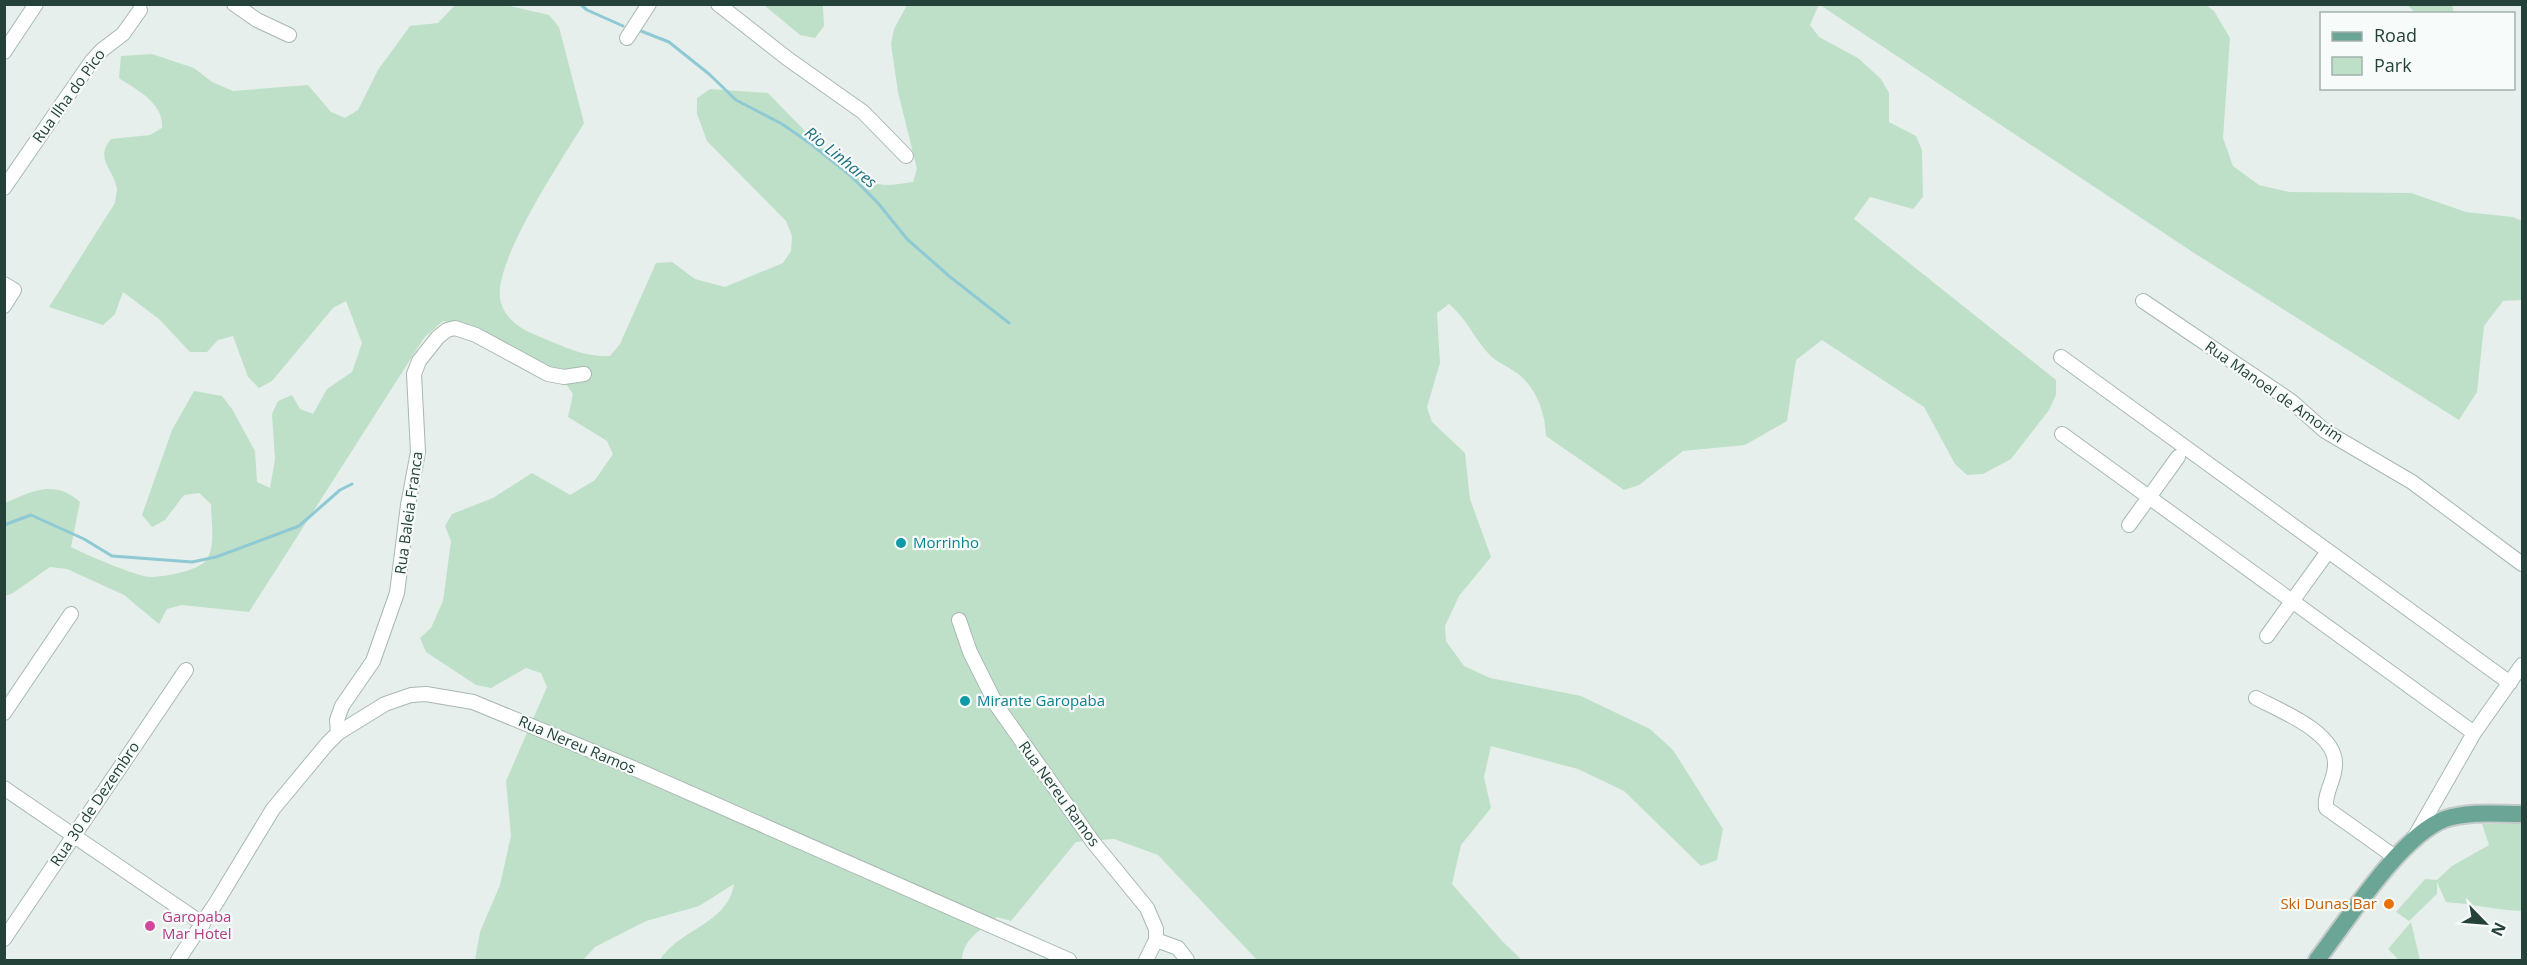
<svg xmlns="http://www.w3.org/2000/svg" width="2527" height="965" font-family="'Open Sans',sans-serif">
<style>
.green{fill:#bfe0c8}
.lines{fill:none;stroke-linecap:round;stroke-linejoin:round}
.stream{stroke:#8ec9d4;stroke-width:3}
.minor-casing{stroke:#a8b8b2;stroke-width:16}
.major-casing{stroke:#c2cac8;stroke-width:20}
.minor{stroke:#fff;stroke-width:14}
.major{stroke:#6aa596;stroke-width:16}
.culture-dot{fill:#0f9aa8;stroke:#f7fbf9;stroke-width:2}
.food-dot{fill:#e8710a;stroke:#f7fbf9;stroke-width:2}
.hotel-dot{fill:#d1479c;stroke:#f7fbf9;stroke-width:2}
.labels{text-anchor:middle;stroke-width:4.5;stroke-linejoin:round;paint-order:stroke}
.street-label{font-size:15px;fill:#24423a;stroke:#f7fbf9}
.culture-label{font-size:15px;fill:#0d838f;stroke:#f7fbf9;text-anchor:start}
.food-label{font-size:15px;fill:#c56008;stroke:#f7fbf9;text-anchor:end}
.hotel-label{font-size:15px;fill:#b23c85;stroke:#f7fbf9;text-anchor:start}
.water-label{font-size:16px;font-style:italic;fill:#1c6f80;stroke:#f7fbf9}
</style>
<rect width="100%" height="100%" fill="#e6efeb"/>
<path class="green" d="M1819 4 1810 25 1819 37 1858 58 1881 79 1889 93V122L1916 136 1922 150 1923 197 1913 209 1870 197 1854 219 2056 380V395L2049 410 2011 459 1983 474 1967 475 1955 464 1924 407 1822 340 1796 360 1787 421 1745 445 1683 451 1639 485 1624 490 1546 436C1545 410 1535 385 1514 371 1505 365 1493 360 1487 352 1473 336 1466 318 1449 304L1437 313 1440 363 1427 407 1432 422 1465 453 1470 499 1491 557 1459 596 1445 626 1446 641 1464 666 1490 678 1581 696 1650 729 1673 750 1723 829 1717 860 1701 866 1624 791 1578 769 1491 746 1484 777 1491 808 1461 845 1452 884 1503 942 1522 960H1257L1158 855 1114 839 1076 842 1011 921 997 917C981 930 963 939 962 960H660C679 929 728 924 734 884L699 906 646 921 595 947 583 960H475L480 932 500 885 511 836 506 781 547 687 541 673 526 668 491 688 476 685 426 652 420 638 431 628 443 601 451 541 445 526 452 514 493 498 532 473 570 495 595 480 613 454 607 441 568 417 573 394 557 371 473 326 443 321 424 338 249 612 182 605 167 609 159 624 124 595 67 569 50 567 13 593 5 596V503C32 491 55 479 80 502L71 547C84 554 138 577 150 577 163 577 200 571 207 559 216 544 211 522 211 504L199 493 184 495 165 520 152 527 142 515 172 430 194 391 222 396 232 409 255 451 257 482 270 488 275 459 272 414 278 401 292 395 300 409 313 414 327 389 352 372 362 343 346 301 333 308 272 381 259 388 248 377 233 336 218 340 207 352H190L159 319 123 292 115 314 103 325 49 307 115 203C115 199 117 193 117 189 114 169 94 159 111 139L150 135 162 128C164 103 137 90 119 78L121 56 152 54 194 68 212 82 233 91 308 85 331 112 345 118 358 110 378 70 410 26 438 23 455 5H506L549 15 559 27 584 123C564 157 489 266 501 303 508 324 526 331 545 339 568 348 584 357 610 356L620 344 656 263 672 262 695 279 725 287 783 263 791 251 792 236 786 221 707 141 697 114V98L710 89 768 93C793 118 849 182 885 185 894 185 904 183 913 182L917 169 898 92 891 44 894 29 907 5Z
M764 5H823L824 26 815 38 800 35Z
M1820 5H2206L2214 11 2230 38 2223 138 2233 166 2259 185 2289 192 2411 193 2466 212 2513 217 2522 221V300L2503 301 2484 326 2477 392 2459 420 2194 253Z
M2407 5H2452L2454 13H2416Z
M2482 824H2522V911C2497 910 2472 904 2446 902L2437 882V894L2409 921 2396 912 2425 879 2437 880 2452 866 2489 845Z
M2411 922 2420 960H2399L2388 949Z"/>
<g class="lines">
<path class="stream" d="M580 4 587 10 623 26
M641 31 669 42 709 74 736 100 782 124 811 144 851 176 878 203 907 239 949 276 1009 323
M4 525 31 515 84 539 112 556 192 562 216 557 299 526 340 490 352 484"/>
<g class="minor-casing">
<path id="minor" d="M234 4 257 20 289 35
M718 4 788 59 863 112 906 156
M627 38 649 4
M4 52 36 4
M4 188 91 62 102 50 123 34 140 10
M4 284 14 290 4 306
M2143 301 2291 401 2325 431 2412 482 2522 564
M2061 357 2510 683
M2062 434 2474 733
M2129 525 2178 457
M959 620 970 652 997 706 1093 842 1147 908 1156 929V940L1146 960
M2267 636 2324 557
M2256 698C2279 710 2335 732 2335 763 2336 779 2324 792 2326 808L2395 857
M4 713 71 614
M338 733 337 720 342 706 373 661 397 593 408 505 418 452 414 374 419 361 438 337 447 330 455 328 476 335 548 374 564 377 584 374
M4 788 203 924
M2414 838 2474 733 2522 665
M4 939 186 670
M1156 940 1178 948 1187 960
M178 960 216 903 273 809 327 744 338 733 385 704 411 695 426 694 473 702 633 768 1069 960"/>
</g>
<g class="major-casing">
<path id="major" d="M2317 960C2347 921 2400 836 2445 819 2470 811 2497 814 2522 814"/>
</g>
<use href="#minor" class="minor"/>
<use href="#major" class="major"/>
</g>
<g class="culture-dot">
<circle cx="901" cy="543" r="6"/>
<circle cx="965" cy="701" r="6"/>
</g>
<circle class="food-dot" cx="2389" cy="904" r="6"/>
<circle class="hotel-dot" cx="150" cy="926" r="6"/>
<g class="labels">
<g class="street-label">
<text transform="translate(69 96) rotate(-54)" y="5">Rua Ilha do Pico</text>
<text transform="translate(2274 392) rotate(35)" y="5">Rua Manoel de Amorim</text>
<text transform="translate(409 513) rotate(-82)" y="5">Rua Baleia Franca</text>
<text transform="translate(577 745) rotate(23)" y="5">Rua Nereu Ramos</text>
<text transform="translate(1059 794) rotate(54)" y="5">Rua Nereu Ramos</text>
<text transform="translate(95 804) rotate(-56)" y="5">Rua 30 de Dezembro</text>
</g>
<g class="culture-label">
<text x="913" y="548">Morrinho</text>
<text x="977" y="706">Mirante Garopaba</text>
</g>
<g class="food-label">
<text x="2377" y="909">Ski Dunas Bar</text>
</g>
<g class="hotel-label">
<text x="162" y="922">Garopaba<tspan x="162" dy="17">Mar Hotel</tspan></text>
</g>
<g class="water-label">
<text transform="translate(841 157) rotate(39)" y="6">Rio Linhares</text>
</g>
</g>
<rect width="2527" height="965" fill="none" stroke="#24423a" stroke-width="12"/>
<rect x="2320" y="12" width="195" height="78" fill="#f7fbf9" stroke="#a3b1ad" stroke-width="1.5"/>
<rect x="2332" y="32" width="30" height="9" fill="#6aa596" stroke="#a3b1ad" stroke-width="1.5"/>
<text x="2374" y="42" font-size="18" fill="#24423a">Road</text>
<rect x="2332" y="57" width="30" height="18" fill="#bfe0c8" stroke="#a3b1ad" stroke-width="1.5"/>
<text x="2374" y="72" font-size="18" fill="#24423a">Park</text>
<g transform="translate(2485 923) rotate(115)" stroke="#f7fbf9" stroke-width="4.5" paint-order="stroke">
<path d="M0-4.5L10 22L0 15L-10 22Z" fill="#24423a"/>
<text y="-9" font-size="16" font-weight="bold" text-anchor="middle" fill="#24423a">N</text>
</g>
</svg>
